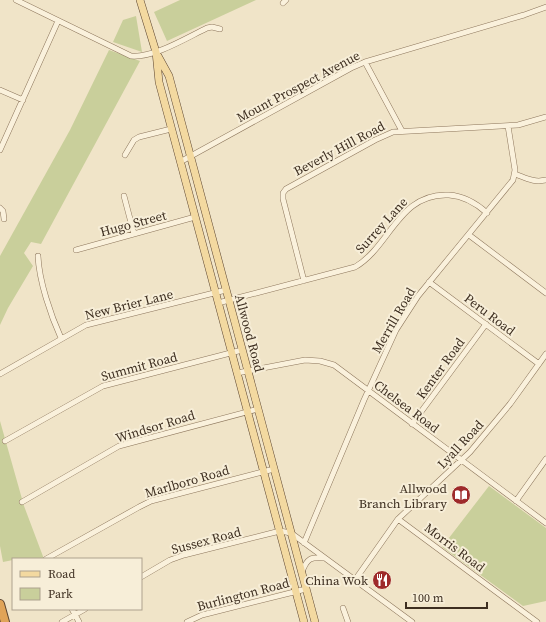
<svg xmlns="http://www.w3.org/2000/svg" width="546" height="622" font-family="'Source Serif 4',serif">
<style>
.green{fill:#c9cf9b}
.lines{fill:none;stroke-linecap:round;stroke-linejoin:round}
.minor-casing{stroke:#8d765c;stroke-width:6}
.major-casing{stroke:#5b4430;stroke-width:8}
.highway-casing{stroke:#5b4430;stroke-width:10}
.minor{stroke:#faf1dc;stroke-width:5}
.major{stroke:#f3d9a0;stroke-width:7}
.highway{stroke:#e0a458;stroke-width:8}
.labels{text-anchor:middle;stroke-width:4;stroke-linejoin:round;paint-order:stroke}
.street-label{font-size:13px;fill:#3d2e20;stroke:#f7eed8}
.poi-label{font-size:13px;fill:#3d2e20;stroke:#f7eed8;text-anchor:end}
</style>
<rect width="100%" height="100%" fill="#f0e4c8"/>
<path class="green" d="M180 0H256L167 41 154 12Z
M136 16 142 52 113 42 123 20Z
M109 50 140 61 41 244 31 242 24 253 33 266 8 308 0 325V256L70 130Z
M0 421 24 506 44 559H13V560L3 562 0 546Z
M489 486 546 528V601L523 606 442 547Z"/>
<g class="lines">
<g class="minor-casing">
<path id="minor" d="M16 0 131 56C154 58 186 38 207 28L212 27 220 29
M283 3 286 0
M365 62 402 131
M0 90 23 100
M0 150 58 21
M125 155 134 140 139 137 171 129
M180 162 351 68 365 62 524 15 546 7
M515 174C526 178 534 183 546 180
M124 196 134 234
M0 208 3 211 4 219
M469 235 546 293
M76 250 195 217
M38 256C39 281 51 316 61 338
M304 281 283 199V193L286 189 375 140 393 132 518 125 546 117
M429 282 539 364
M218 303 355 267C390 247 399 192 449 195 464 196 476 203 487 213
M237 373 305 360 320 361 334 365 546 523
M0 374 86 325 226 290
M412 424 486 324
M5 441 103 386 242 350
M516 501 546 459
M22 502 119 446 258 409
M398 519 537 622
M304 543 364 400 396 330 418 296 513 180 515 170 508 126
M46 559 139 507 151 501 274 469
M302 572C307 558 311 557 324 558
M141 577 170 560 184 555 280 531 291 533 412 622
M355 580 398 519 470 452 510 404 546 354
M343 608 348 622
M72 609 79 622
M62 622 85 609
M187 622 202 615 306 589"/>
</g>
<g class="major-casing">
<path id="major" d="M140 0 156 52 159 82 304 622
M158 56 169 76 315 622"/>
</g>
<g class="highway-casing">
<path id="highway" d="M0 604 5 622"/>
</g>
<use href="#minor" class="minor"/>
<use href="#major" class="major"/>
<use href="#highway" class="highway"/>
</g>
<defs>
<g id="library-disc" transform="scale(1)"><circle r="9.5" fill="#9e2a2b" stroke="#f7eed8"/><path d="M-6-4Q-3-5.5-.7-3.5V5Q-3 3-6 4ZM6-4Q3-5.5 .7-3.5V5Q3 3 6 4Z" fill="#fff"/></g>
<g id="restaurant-disc" transform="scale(1)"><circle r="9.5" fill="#9e2a2b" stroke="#f7eed8"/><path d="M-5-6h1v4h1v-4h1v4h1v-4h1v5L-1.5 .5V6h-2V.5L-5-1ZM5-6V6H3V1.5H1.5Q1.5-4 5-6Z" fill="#fff"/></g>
</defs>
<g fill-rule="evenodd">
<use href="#library-disc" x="461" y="495"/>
<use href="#restaurant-disc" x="382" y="580"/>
</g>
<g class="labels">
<g class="street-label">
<text transform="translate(298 86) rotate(-28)" y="5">Mount Prospect Avenue</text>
<text transform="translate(339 148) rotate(-28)" y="5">Beverly Hill Road</text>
<text transform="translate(133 223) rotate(-15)" y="5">Hugo Street</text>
<text transform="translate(381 225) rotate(-48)" y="5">Surrey Lane</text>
<text transform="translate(129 304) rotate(-14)" y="5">New Brier Lane</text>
<text transform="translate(490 314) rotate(37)" y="5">Peru Road</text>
<text transform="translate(393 320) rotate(-60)" y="5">Merrill Road</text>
<text transform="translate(250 333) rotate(75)" y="5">Allwood Road</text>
<text transform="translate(139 366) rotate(-15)" y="5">Summit Road</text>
<text transform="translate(440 368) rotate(-54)" y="5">Kenter Road</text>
<text transform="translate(407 406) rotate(37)" y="5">Chelsea Road</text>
<text transform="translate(155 426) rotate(-17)" y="5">Windsor Road</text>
<text transform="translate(460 444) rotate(-47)" y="5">Lyall Road</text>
<text transform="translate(187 481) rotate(-16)" y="5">Marlboro Road</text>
<text transform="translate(206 540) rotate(-15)" y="5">Sussex Road</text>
<text transform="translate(455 547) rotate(37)" y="5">Morris Road</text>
<text transform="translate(243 594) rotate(-15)" y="5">Burlington Road</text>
</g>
<g class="poi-label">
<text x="447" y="493">Allwood<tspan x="447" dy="15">Branch Library</tspan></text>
<text x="368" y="585">China Wok</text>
</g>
</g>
<rect x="12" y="558" width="130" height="52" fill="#f7eed8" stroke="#ada18e"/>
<rect x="20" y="571" width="20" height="6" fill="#f3d9a0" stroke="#ada18e"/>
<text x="48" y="578" font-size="12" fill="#3d2e20">Road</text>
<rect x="20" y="588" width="20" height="12" fill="#c9cf9b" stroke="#ada18e"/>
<text x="48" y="598" font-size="12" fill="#3d2e20">Park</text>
<path d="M406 602v6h81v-6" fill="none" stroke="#3d2e20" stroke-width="2"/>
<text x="412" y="602" font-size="12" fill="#3d2e20" stroke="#f7eed8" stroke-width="3" paint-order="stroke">100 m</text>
</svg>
